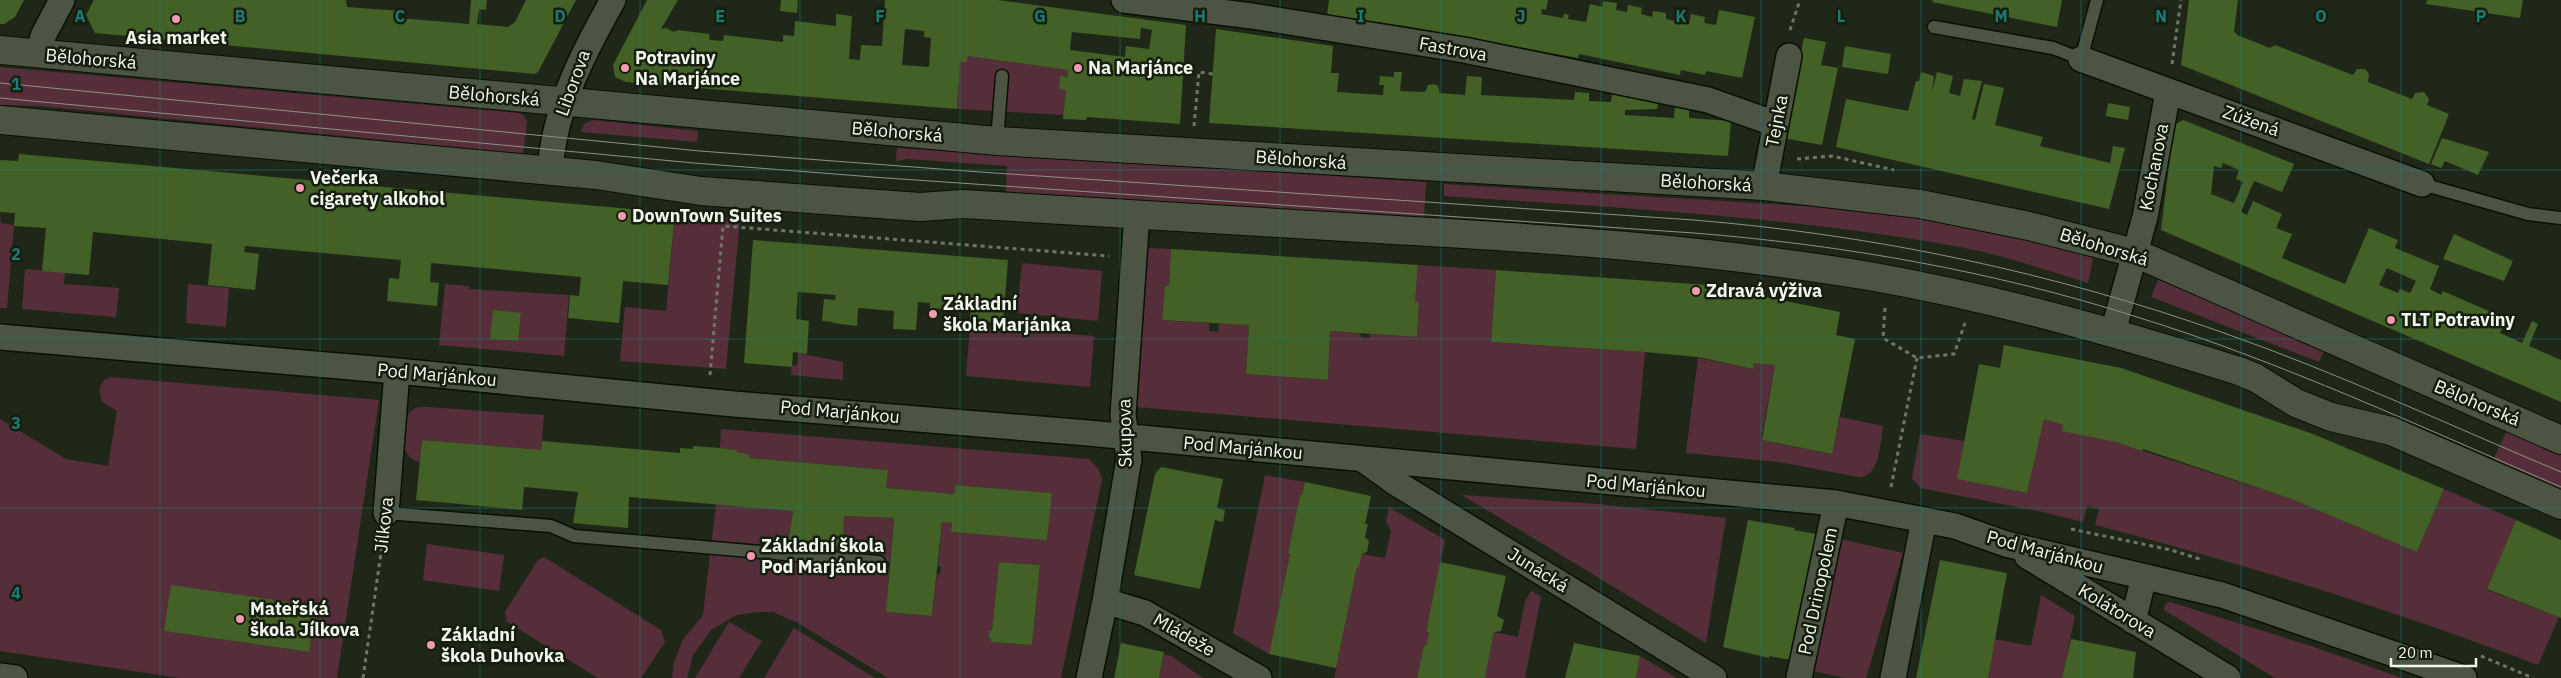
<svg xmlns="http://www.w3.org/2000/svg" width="2561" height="678" font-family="'IBM Plex Sans',sans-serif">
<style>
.green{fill:#562e39;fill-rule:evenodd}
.building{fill:#436026;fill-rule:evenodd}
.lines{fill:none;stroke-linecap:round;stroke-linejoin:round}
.service-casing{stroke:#091004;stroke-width:15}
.minor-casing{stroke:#091004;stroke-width:28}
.tertiary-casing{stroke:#091004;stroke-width:30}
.path{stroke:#6e7668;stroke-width:3;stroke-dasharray:4 4;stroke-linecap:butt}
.service{stroke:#4c5544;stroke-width:12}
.minor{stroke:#4c5544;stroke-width:25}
.tertiary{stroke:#4c5544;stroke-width:28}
.tram{stroke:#8a9285;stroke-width:1}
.grid{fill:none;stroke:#1a7c74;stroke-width:1;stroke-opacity:0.55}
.poi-dot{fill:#f29ab0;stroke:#161e0f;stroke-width:2}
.labels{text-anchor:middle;stroke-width:5;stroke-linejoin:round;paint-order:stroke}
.poi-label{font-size:18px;font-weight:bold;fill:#f1f7ed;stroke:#161e0f;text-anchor:start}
.street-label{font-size:18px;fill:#f1f7ed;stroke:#161e0f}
.grid-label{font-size:16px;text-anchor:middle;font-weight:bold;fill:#1a7c74;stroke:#161e0f;stroke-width:5;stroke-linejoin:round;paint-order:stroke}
</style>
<rect width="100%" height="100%" fill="#1f2818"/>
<path class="green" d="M968 56 1068 70 1067 77 1061 76 1066 90 1064 115 957 109 960 62H967Z
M0 67 519 113 525 117 527 122 523 154 40 106 0 105Z
M592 120 698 131 697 142 581 132 584 124Z
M897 148 1426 182 1424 220 1006 193 1007 166 907 159 896 161Z
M1444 184 1902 212 2094 254 2088 283C2046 270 2003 255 1960 247 1789 216 1617 208 1444 196Z
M675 213 740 219 726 369 620 361 625 307 666 311Z
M0 215 1 223 14 225 7 308H0Z
M1146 248 1171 249 1169 286H1165L1163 320 1209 323V331L1218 332 1219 323 1249 325 1246 374 1328 380 1330 331 1360 333 1361 337 1369 338 1370 334 1417 337 1419 303 1415 302 1418 265 1496 270 1491 342 1645 352 1636 449 1136 407Z
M1022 263 1102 271 1098 321 1017 313Z
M25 269 65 272 64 284 119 288 116 317 22 309Z
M2159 278 2326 346 2319 362 2151 297Z
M188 284 229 288 226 327 186 323Z
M445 284 469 286V289L569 295 564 356 439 345ZM521 313 518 341 491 339Z
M970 326 1094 336 1090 387 966 376Z
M798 353 843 362V380L791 375 792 365 797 366Z
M1698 358 1753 369 1754 363 1775 365 1761 440 1831 454 1840 417 1883 426C1880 443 1880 478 1858 477L1779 462 1686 453Z
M110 377 379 400 337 678H180L0 651V419L66 459 108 466 117 411 102 402 99 389 104 380ZM315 607 308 652 165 631Z
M427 407 544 415 541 452 422 440 420 462C397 459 398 417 414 409 417 407 423 407 427 407Z
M2044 419 2289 498 2417 552 2444 489 2516 520 2487 590 2559 617 2538 665C2393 610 2245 564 2095 525L2099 509 2087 506 2083 522 2038 511 1920 488 1912 478 1920 434 1964 441 1958 479 2027 493Z
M2509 425 2561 447V494L2491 465Z
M721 429 1089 459 1098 468 1102 479 1061 678H888L798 623 773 612H758L737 615 711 630 693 655 687 678H672L674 663 682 641 703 615 716 504 793 511 788 542 843 547 844 516 894 518 890 561 887 562 886 569 889 570 887 612 932 616 937 574H940L941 567 938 566 942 522 952 523 951 532 1047 539 1051 493 955 485 954 494 886 488 888 470 749 458V454L737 452V450L720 448ZM999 562 1040 565 1032 645 991 642V639L988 638 989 631H992Z
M1265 475 1305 482 1302 495H1300L1288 553 1290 554 1269 654 1233 633Z
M1462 495 1598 504 1726 518 1706 643Z
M1389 507 1445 540 1426 631 1429 632 1426 646H1424L1417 678H1334L1357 567H1359L1362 554 1385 558 1391 531 1386 522Z
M1840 539 1903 553 1866 678H1845L1813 671Z
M427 544 504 555 499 591 423 580Z
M544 557 661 630 665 642 641 678H598L507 622 505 612 538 560Z
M1531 591 1541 597 1525 678H1485L1494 632 1518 637 1525 602Z
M2041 595 2075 616 2062 678H1988L1994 639 2031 646Z
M2170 602 2311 646 2402 678H2275L2164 610 2165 604Z
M729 622 762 641 739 678H695Z
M794 628 875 678H764Z
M1164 654 1171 656 1203 678H1159Z
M1640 656 1677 678H1636Z"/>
<path class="building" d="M0 0H24L15 17 4 24H0Z
M94 0H346L347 7 401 11 400 18 469 24 471 0H487L486 10 479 9 477 24 508 27 515 22 526 0H576L538 72 535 74 95 33 86 15Z
M647 0H678L661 29 666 28 674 32 678 30 709 34 710 40 723 41 724 35 783 42V35L794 36 795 21 836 26V14L852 16 849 59 860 60 861 45 882 46 885 0H998L1186 25 1180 124 1087 117 1086 120 1063 119 1066 90 1059 89 1060 76 1067 77 1068 70 968 56 967 62H960L957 109 626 82 615 77 613 65ZM1141 28 1152 30 1149 49 1126 46 1125 57 1070 50 1072 32 1140 39ZM905 29 924 31V37L931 38 929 67 902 65Z
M781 0H798L797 13 780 11Z
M1329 0H1548L1546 10 1542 9 1541 14 1563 18 1564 14 1569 15 1568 19 1586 22 1590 4 1602 7 1603 1 1617 3 1616 10 1627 12 1628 5 1642 8 1641 14 1652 17 1653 11 1666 13V19L1689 24 1691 14 1705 17 1704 23 1716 25 1719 10 1755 17 1742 78 1706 71 1705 75 1681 70 1680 75 1579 54 1578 58 1411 27 1327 15Z
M1933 0H2062L2057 27 1932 2Z
M2189 0H2238L2234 31 2237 35 2270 48 2275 45 2353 75 2357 69H2365L2369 74 2368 82 2412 99 2415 93 2424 92 2429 99 2427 105 2449 114 2429 164 2181 65Z
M2427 0H2523L2520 18 2426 4Z
M1216 29 1333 46 1331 73H1339L1337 92 1383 95 1384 85H1379L1380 76 1394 77V72H1402L1400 91 1425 92 1428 85 1434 84 1438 86 1440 93 1465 95 1467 76 1482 77 1481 95 1574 100 1575 92 1589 93V101L1611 102 1612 93 1658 103 1657 109 1625 110V115L1674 118 1675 105 1689 108V118L1731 121 1728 156 1209 123Z
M1804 38 1826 42 1821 65 1838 68 1822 145 1783 138Z
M1845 46 1891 54 1888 74 1842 67Z
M1921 72 1934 76 1932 92 1937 72 1953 76 1949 93 1960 96 1964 79 1982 81 1972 119 1975 120 1984 84 2004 88 1995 125 2043 137 2040 146 2110 163 2113 146 2125 148 2109 209 1836 147 1846 99 1908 111 1916 81H1919Z
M2108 103 2130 107 2128 120 2106 116Z
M2183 120 2294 164 2282 192 2254 181 2241 212 2247 215 2253 201 2282 214 2276 228 2292 234 2282 258 2345 284 2369 228 2398 240 2395 248 2439 266 2430 289 2441 295 2443 291 2491 312 2489 316 2504 323 2500 333 2522 343 2532 321 2538 324 2529 346 2561 360V402L2161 230 2174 125ZM2223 163 2239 170 2236 179 2243 182 2234 203 2211 194 2214 166 2221 168ZM2387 268 2416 281 2410 293 2400 289 2398 293 2379 285Z
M2442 138 2489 152 2478 175 2445 161 2441 168 2431 164Z
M19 154 675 213 668 285 623 281 619 323 568 318 570 295 579 296 581 277 431 263 430 282 439 283 437 306 387 301 389 278 399 279 401 260 245 246 244 252 259 254 255 290 208 285 212 244 93 232 89 275 42 271 46 228 14 226 15 213 0 212V160L18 161Z
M2454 234 2513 261 2504 281 2443 259Z
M753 240 1008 260 1003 323 970 320 971 306 945 304V309L930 308V303L918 302 916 330 893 329 894 311 858 308 857 326 833 323V322L822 321 824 299 835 300 836 295 798 292 796 319 809 321 807 354 793 352 792 367 744 363Z
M1171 249 1418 265 1415 302H1419L1417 337 1330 331 1328 380 1246 374 1249 325 1162 320 1165 286H1169Z
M1496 270 1707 285 1840 312 1836 335 1855 339 1832 454 1762 440 1775 365 1754 363 1753 369 1698 357 1645 352 1491 342Z
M493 310 521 313 518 341 490 339Z
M2004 345 2121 368 2313 434 2444 489 2417 552 2289 498 2143 449 2142 451 2116 442 2062 431 2063 425 2044 419 2027 493 1957 479 1979 364 2000 368Z
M422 440 541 450 542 441 680 453V448L693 449V446L720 448 737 450V452L749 454V458L888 470 886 488 954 494 955 485 1052 493 1047 540 951 532 952 523 942 522 932 616 886 612 894 518 844 516 843 547 788 542 793 511 629 497 628 528 573 523 578 492 524 487 522 510 416 500Z
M1161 467 1223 479 1217 508 1225 510 1223 522 1215 520 1200 589 1134 575 1155 474Z
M1305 482 1371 496 1365 524H1368L1365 537 1369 541 1367 552 1362 554 1359 567H1357L1336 668 1269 654 1290 554 1288 553 1300 495H1302Z
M1748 520 1795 528 1794 530 1816 534 1791 660 1769 656V658L1723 647Z
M2516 520 2561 540V618L2487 589Z
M1940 560 2007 573 1988 678H1916Z
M999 562 1040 565 1032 645 991 642V639L988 638 989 631H992Z
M1440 562 1506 576 1497 616 1504 620 1501 631 1494 632 1485 678H1417L1424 645 1426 646 1429 632H1426Z
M171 585 316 606 309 652 164 631Z
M2071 639 2136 652 2133 678H2062Z
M1121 643 1164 652 1159 678H1114Z
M1574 643 1640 656 1636 678H1565Z"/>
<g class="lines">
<g class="service-casing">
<path id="service" d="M1934 27 2053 48 2081 59 2097 0
M997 141 1002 76
M2422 184 2528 214 2561 218
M386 513 551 526 574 536 879 562"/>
</g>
<g class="minor-casing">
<path id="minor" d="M1124 0 1252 16 1464 50 1708 100 1776 124
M39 54 43 36 62 0
M2081 59 2422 184
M550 171C554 109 583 53 613 0
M1764 186 1789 56
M2113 332 2145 217 2168 92
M0 337 397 371 734 404 1088 433 1836 503 1955 526 2006 544 2222 595 2464 678
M1364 460 1396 483 1714 678
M386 513 397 371
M2027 556 2228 678
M1105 601 1145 613 1259 678
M2133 621 2144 577
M0 676 15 678
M1089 678 1105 601 1129 459 1123 415 1137 214
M1799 678 1836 503
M1893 678 1924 520"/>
</g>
<g class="tertiary-casing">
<path id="tertiary" d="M0 50 997 141 1764 186 1920 204 2029 226 2135 253 2561 440
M0 120 596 175 701 191 920 207 963 204C1101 212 1239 220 1378 229 1542 238 1706 249 1869 276 1995 298 2117 333 2239 371L2256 378 2296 403 2331 417 2391 431 2561 505"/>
</g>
<path class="path" d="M1790 30 1800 0
M2172 64 2181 0
M1194 126 1199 72 1213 74
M1797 159 1832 156 1894 170
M1885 308 1883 338 1917 358 1954 354 1965 323
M710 375 723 226 1109 256
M1891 487 1917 358
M2071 529 2171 550 2203 560
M2481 656 2533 678
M363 678 383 539"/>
<use href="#service" class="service"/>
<use href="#minor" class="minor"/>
<use href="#tertiary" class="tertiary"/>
<path class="tram" d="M0 83 700 151 980 172 1694 220C1875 235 2052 272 2224 333 2338 373 2449 425 2561 472
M0 98 694 163 886 178 1694 233C1844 245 1993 271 2137 317 2282 362 2421 427 2561 487"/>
</g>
<path class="grid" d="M160 0V678M320 0V678M480 0V678M640 0V678M800 0V678M960 0V678M1120 0V678M1280 0V678M1441 0V678M1601 0V678M1761 0V678M1921 0V678M2081 0V678M2241 0V678M2401 0V678M0 170H2561M0 339H2561M0 508H2561"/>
<g class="poi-dot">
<circle cx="176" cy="19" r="5"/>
<circle cx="625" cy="68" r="5"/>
<circle cx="1078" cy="68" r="5"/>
<circle cx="300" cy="188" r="5"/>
<circle cx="622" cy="216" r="5"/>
<circle cx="1696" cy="291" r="5"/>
<circle cx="933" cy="314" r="5"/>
<circle cx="2391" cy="320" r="5"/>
<circle cx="751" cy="556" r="5"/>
<circle cx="240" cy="619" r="5"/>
<circle cx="431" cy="645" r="5"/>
</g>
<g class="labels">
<g class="poi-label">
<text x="176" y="44" text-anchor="middle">Asia market</text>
<text x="635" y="64">Potraviny<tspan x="635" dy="21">Na Marjánce</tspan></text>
<text x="1088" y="74">Na Marjánce</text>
<text x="310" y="184">Večerka<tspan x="310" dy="21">cigarety alkohol</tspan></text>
<text x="632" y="222">DownTown Suites</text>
<text x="1706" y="297">Zdravá výživa</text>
<text x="943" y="310">Základní<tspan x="943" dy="21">škola Marjánka</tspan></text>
<text x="2401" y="326">TLT Potraviny</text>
<text x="761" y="552">Základní škola<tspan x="761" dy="21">Pod Marjánkou</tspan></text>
<text x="250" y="615">Mateřská<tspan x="250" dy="21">škola Jílkova</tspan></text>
<text x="441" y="641">Základní<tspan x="441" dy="21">škola Duhovka</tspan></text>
</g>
<g class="street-label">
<text transform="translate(1453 49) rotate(10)" y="6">Fastrova</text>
<text transform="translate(91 59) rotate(5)" y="6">Bělohorská</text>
<text transform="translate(573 83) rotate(-70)" y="6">Liborova</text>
<text transform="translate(494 96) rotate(5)" y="6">Bělohorská</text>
<text transform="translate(1777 121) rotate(-79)" y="6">Tejnka</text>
<text transform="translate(2251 121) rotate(20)" y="6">Zúžená</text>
<text transform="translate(897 132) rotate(5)" y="6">Bělohorská</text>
<text transform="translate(1301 160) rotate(4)" y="6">Bělohorská</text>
<text transform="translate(2154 167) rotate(-79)" y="6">Kochanova</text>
<text transform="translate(1706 183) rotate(3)" y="6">Bělohorská</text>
<text transform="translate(2104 247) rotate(17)" y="6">Bělohorská</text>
<text transform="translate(437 375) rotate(5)" y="6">Pod Marjánkou</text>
<text transform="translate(2477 403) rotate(23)" y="6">Bělohorská</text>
<text transform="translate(840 412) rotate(5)" y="6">Pod Marjánkou</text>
<text transform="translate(1125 433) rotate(-91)" y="6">Skupova</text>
<text transform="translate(1243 448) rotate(5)" y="6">Pod Marjánkou</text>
<text transform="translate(1646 486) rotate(5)" y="6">Pod Marjánkou</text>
<text transform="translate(384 525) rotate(-84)" y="6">Jílkova</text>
<text transform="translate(2045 552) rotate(15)" y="6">Pod Marjánkou</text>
<text transform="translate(1538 570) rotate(32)" y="6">Junácká</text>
<text transform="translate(1818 591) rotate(-78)" y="6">Pod Drinopolem</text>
<text transform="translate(2117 611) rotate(31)" y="6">Kolátorova</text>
<text transform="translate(1184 635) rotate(30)" y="6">Mládeže</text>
</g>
</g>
<g class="grid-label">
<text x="80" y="22">A</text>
<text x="240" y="22">B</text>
<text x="400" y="22">C</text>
<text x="560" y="22">D</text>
<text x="720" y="22">E</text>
<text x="880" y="22">F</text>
<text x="1040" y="22">G</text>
<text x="1200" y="22">H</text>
<text x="1361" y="22">I</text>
<text x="1521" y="22">J</text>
<text x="1681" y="22">K</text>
<text x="1841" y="22">L</text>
<text x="2001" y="22">M</text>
<text x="2161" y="22">N</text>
<text x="2321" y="22">O</text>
<text x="2481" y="22">P</text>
<text x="16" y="90">1</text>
<text x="16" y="260">2</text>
<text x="16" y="429">3</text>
<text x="16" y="599">4</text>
</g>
<path d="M2391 658v8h85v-8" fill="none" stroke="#f1f7ed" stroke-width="2.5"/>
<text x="2398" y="658" font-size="15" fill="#f1f7ed" stroke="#161e0f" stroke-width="4" paint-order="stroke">20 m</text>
</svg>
